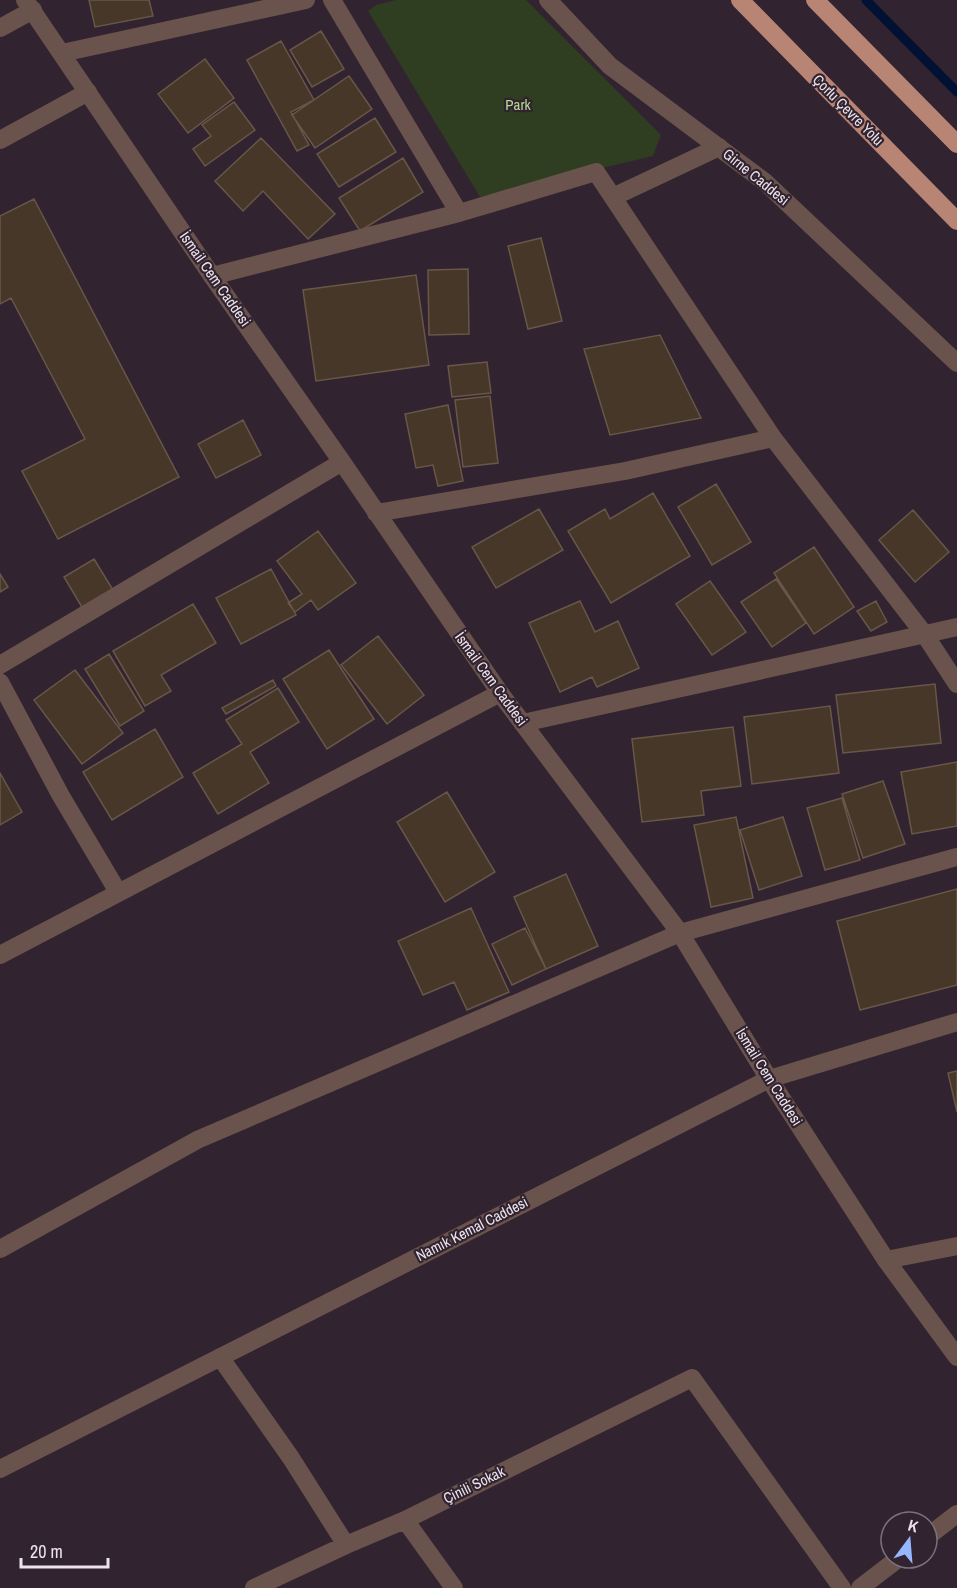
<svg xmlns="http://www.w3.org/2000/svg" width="957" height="1588" font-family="'Archivo Narrow',sans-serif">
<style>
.green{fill:#2f3d20}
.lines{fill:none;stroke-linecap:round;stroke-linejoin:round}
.stream{stroke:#001134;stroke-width:9}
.building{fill:#463729;stroke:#685749;stroke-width:1.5}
.minor{stroke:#6a534c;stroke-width:18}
.tertiary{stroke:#6a534c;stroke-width:18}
.trunk{stroke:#b88474;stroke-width:18}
.labels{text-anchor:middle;stroke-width:4.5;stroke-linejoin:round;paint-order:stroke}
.park-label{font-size:15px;fill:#b7da91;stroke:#312330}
.street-label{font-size:15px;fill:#ece3eb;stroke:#312330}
</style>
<rect width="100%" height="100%" fill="#312330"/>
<path class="green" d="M396 0H526L661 135 653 156 480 197 368 11 376 5Z"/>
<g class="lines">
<path class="stream" d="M866 0 957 92"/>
</g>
<path class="building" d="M89 0H149L153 16 95 27Z
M321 31 344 69 312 87 290 50Z
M281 41 314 100 291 112 309 145 297 151 247 60Z
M205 59 234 98 188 133 158 94Z
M349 76 372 109 315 148 292 115Z
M234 102 255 130 205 166 193 149 211 136 202 125Z
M375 118 396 152 339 187 317 154Z
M261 138 335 214 308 239 263 191 243 211 215 181Z
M403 158 423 192 360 231 339 198Z
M34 199 179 477 58 539 22 471 85 439 11 298 0 304V216Z
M541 238 562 321 528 329 508 246Z
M468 269 469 334 429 335 428 270Z
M416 275 429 365 316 381 303 290Z
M660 335 701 418 610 435 584 349Z
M487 362 491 393 452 397 448 366Z
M490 396 498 463 463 467 455 400Z
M448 405 463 481 438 486 433 465 416 468 405 414Z
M243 420 261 455 216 478 198 444Z
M716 484 751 542 712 565 678 507Z
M653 493 690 556 611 603 568 531 605 509 610 519Z
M539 509 563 550 496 588 472 547Z
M913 510 949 552 915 582 879 540Z
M318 531 356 583 318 610 311 600 295 612 288 603 302 594 277 561Z
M814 547 854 607 814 634 774 573Z
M94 559 113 590 83 609 64 577Z
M271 569 296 615 241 644 216 598Z
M0 574 8 587 0 592Z
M776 579 806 623 772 647 741 602Z
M710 581 746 632 712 655 676 604Z
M580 601 595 632 618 621 639 668 597 687 592 677 560 692 529 623Z
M876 601 887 622 871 631 857 611Z
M193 604 216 643 161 675 171 691 145 706 113 651Z
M378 636 424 695 387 724 341 665Z
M329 650 374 719 327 749 283 679Z
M109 654 144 711 120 726 85 669Z
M75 670 123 733 82 764 34 700Z
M273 680 276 686 226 714 222 708Z
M935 684 941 743 843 753 836 695Z
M278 688 299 722 250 752 269 783 218 814 193 773 242 744 226 720Z
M830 706 839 773 752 784 744 717Z
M733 727 741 786 701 791 704 815 642 822 632 739Z
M155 729 183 777 112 820 83 772Z
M957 762V826L912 834 901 772Z
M0 773 22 812 0 825Z
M883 781 905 844 863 858 842 794Z
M447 792 495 872 445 902 397 822Z
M842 798 860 860 825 870 807 808Z
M736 817 753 898 711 907 694 825Z
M783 817 802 876 759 890 740 830Z
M566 874 598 946 546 969 514 897Z
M957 889V985L860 1010 837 921Z
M471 908 509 992 467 1010 454 982 423 995 398 941Z
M525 928 546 969 512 985 492 944Z
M957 1071V1112L948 1073Z"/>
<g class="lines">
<path class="minor" d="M332 0 459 213
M0 28 33 10
M62 53 306 0
M0 140 88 92
M613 197 719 147
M212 276 459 213 596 172 773 438 925 635 957 684
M376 513 625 471 773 438
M0 665 342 462
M0 682 61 796 118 892
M523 723 957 627
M0 955 500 693
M0 1249 197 1140 680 933 957 857
M886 1260 957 1246
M220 1357 291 1458 346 1545
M0 1469 769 1079 957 1022
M405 1520 454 1588
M927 1537 957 1514
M254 1588 346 1545 405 1520 692 1378 842 1588
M860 1588 899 1558"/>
<path class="tertiary" d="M25 0 212 276 342 462 500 693 680 933 769 1079 886 1260 957 1357
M548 0 610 66 765 182 957 363"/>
<path class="trunk" d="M740 0 957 221
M815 0 957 144"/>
</g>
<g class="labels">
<g class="park-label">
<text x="518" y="110">Park</text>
</g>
<g class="street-label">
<text transform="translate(848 110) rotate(45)" y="5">Çorlu Çevre Yolu</text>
<text transform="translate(756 177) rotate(39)" y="5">Girne Caddesi</text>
<text transform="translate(215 279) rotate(55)" y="5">İsmail Cem Caddesi</text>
<text transform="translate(491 679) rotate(54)" y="5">İsmail Cem Caddesi</text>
<text transform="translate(769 1077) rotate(58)" y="5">İsmail Cem Caddesi</text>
<text transform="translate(472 1229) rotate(-27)" y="5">Namık Kemal Caddesi</text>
<text transform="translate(474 1485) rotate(-26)" y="5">Çinili Sokak</text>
</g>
</g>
<g transform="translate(909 1540) rotate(16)"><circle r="28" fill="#312330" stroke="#7c707b" stroke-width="1.5"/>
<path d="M0-4.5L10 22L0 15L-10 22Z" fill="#96b6fd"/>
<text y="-9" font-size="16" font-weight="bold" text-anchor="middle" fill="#ece3eb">K</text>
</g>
<path d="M21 1558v9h87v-9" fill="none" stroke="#ece3eb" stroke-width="3"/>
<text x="30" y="1558" font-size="18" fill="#ece3eb" stroke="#312330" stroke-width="4.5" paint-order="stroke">20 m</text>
</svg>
